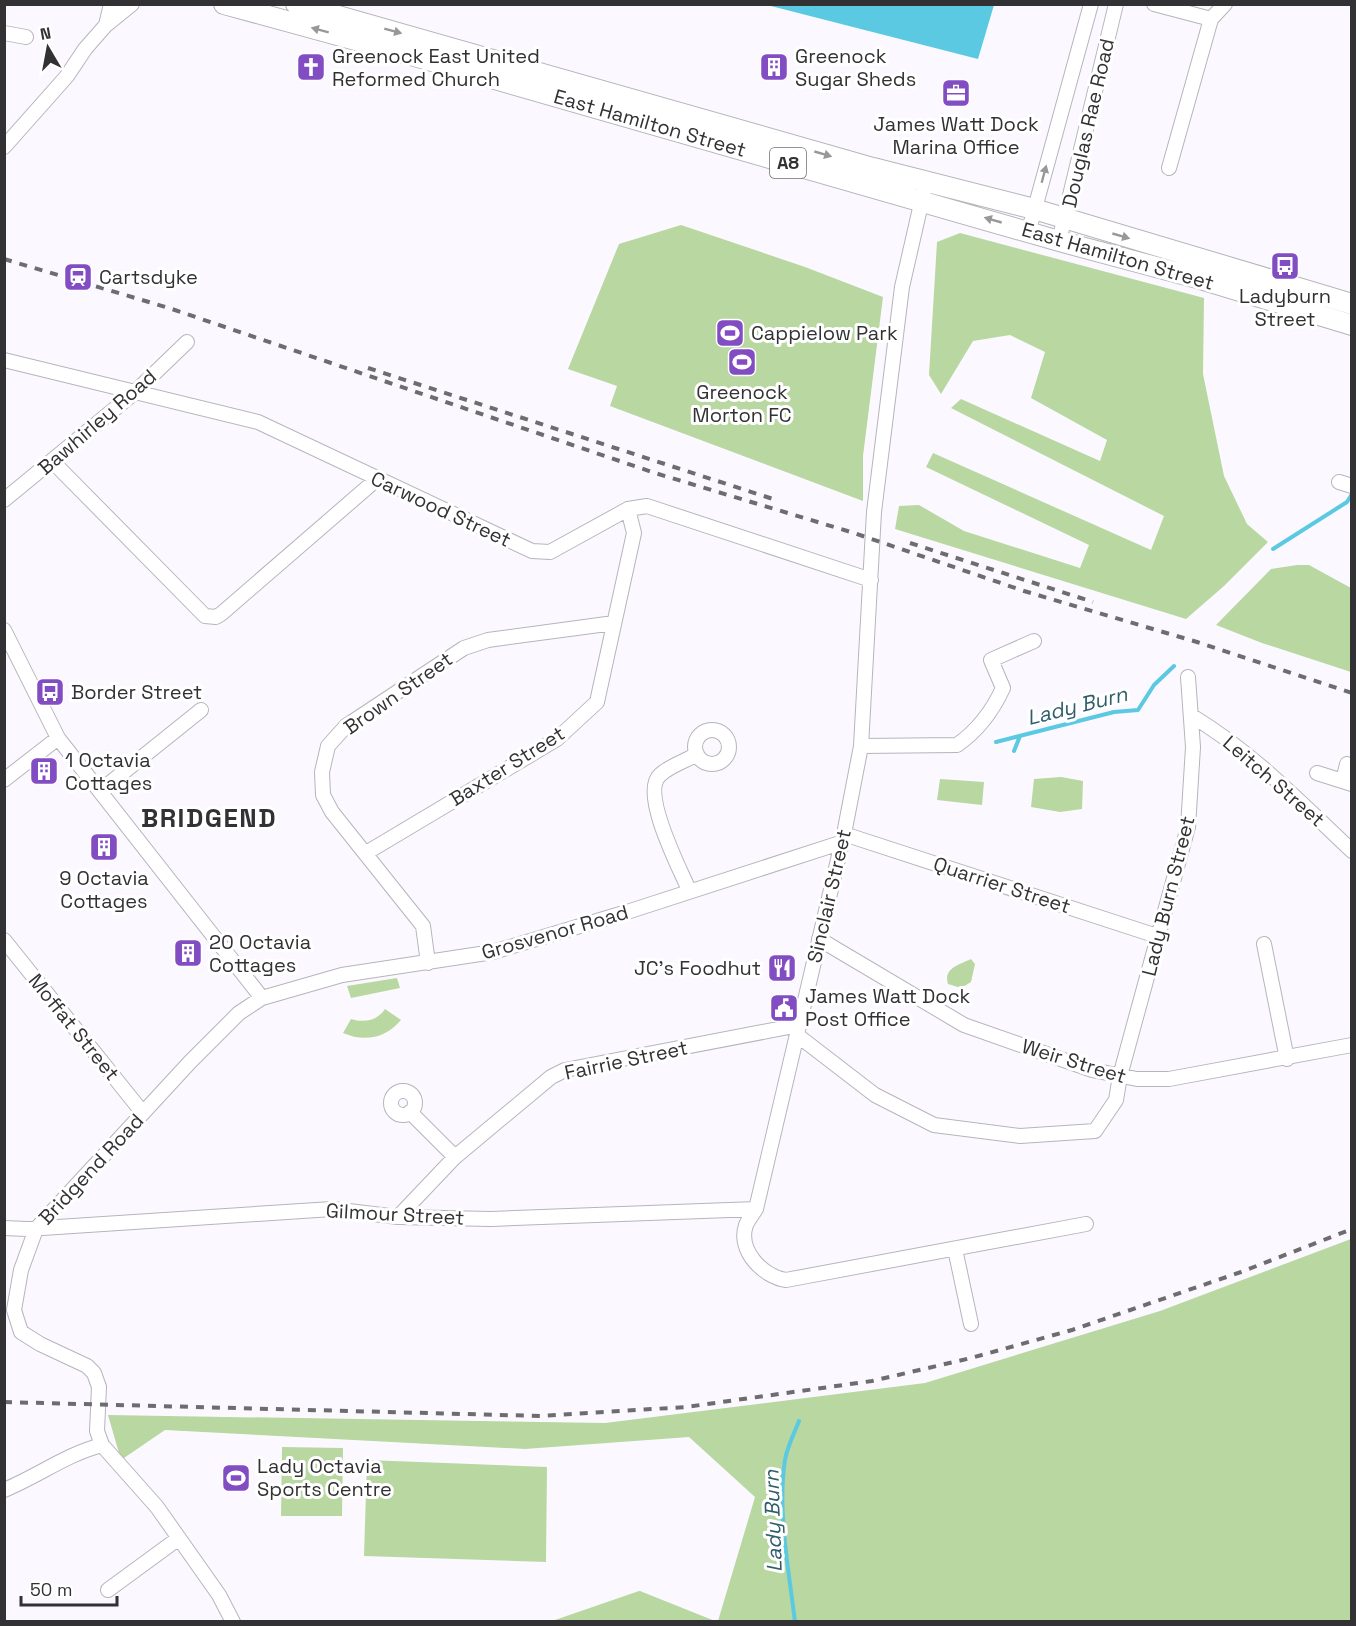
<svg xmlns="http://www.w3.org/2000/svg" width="1356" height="1626" font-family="'Space Grotesk',sans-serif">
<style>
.green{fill:#b8d7a1}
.water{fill:#5bc9e1}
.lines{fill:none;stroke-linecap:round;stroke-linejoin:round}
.stream{stroke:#5bc9e1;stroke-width:4}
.minor-casing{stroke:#b7b4bb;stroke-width:16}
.highway-casing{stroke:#b7b4bb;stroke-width:22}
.minor{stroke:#fff;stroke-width:14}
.highway{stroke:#fff;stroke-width:20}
.rail{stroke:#6d6c6f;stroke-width:4;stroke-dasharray:8 8;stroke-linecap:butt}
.oneway{fill:#989899}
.labels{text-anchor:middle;stroke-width:6;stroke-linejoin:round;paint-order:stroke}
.shield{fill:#fff;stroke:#706f70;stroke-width:1.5}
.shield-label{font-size:18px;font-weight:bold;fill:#323133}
.poi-label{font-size:20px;fill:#323133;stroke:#fff;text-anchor:start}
.street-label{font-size:20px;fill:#323133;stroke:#fff}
.water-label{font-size:21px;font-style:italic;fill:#2f5e69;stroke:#fff}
.district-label{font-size:26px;font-weight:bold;letter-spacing:1.5px;fill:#323133;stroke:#fff}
</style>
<rect width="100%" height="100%" fill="#fbf9ff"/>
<path class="green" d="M681 225 805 267 883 297 863 456V501L610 406 617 386 568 369 619 244Z
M960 233 1204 298 1203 374 1224 476 1247 524 1268 542 1224 586 1186 619 895 529 899 506 919 505 964 531 1080 568 1089 545 926 467 933 453 1151 550 1164 516 951 408 961 399 1100 461 1107 440 1031 398 1045 352 1010 335 973 341 941 394 929 375 937 242Z
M1297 565H1309L1351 588V672L1262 643 1216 625 1271 569Z
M1061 777 1083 781 1082 809 1060 812 1031 807 1034 779Z
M940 779 984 782 982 805 937 800Z
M971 959 975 964 971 982 961 988 948 984C943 968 959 965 971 959Z
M397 978 400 988 351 998 347 986Z
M385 1009 401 1020C385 1039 364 1042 343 1033L351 1019C364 1023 377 1021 385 1009Z
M1351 1239V1621H718L755 1497 689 1437 525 1449 165 1430 121 1460 108 1415 605 1423 925 1383 1160 1311Z
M282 1447 343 1448 342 1516H281Z
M367 1460 547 1467 546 1562 364 1556Z
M640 1591 715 1621H552L639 1591Z"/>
<path class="water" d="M767 5 994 4V5L978 59Z"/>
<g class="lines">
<path class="stream" d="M1273 549 1347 502 1352 494
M996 742 1114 712 1138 710 1154 685 1174 666
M1014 751 1020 736
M795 1622C789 1571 777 1511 785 1460 787 1447 794 1434 799 1421"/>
<g class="minor-casing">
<path id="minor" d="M1154 4 1211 19
M106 25 111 4
M4 33 26 37
M4 147 67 76 85 49 106 25 132 4
M1169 168 1211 19 1225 4
M926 182 902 287 874 512 861 746 844 834 756 1209C753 1214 748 1220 746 1225 737 1251 764 1277 786 1280L1086 1224
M1029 230 1091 4
M1059 241 1116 4
M4 360 258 422 532 551 550 552 628 509 647 506 871 580
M52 461 205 616 216 617 221 614 377 479
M1339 482 1352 486
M4 500 134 393 187 342
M4 630 58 738 262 998
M1192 716C1253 753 1300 802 1352 851
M695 747a17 17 0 1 1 34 0a17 17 0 1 1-34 0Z
M861 746 957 745C977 731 993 710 1003 688L991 660 1034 641
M1317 773 1352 784
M4 780 58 738
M1343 781 1347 764
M100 791 201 710
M844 834 1160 937
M366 853 557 739 597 702 634 533 628 509
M689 890C680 869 640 793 660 775 669 766 686 761 697 754
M819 939 964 1025 1092 1070 1137 1079H1169L1352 1045
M4 940 143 1113
M1264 944 1287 1059
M428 963 423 926 332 812 323 795 322 772 328 746 346 726 464 648 488 640 614 623
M797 1035 875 1095 934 1125 1020 1136 1095 1131 1116 1100 1120 1076 1188 827 1193 747 1188 677
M391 1103a12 12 0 1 1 24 0a12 12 0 1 1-24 0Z
M410 1112 455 1157
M398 1217 455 1157 551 1077 565 1070 799 1025
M4 1228 27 1229 332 1209 398 1217 491 1219 756 1209
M955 1249 971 1324
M4 1490C38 1476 67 1454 102 1445
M108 1590 179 1538
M233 1622 219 1595 157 1507 102 1445 97 1431 99 1387 94 1373 87 1366 40 1344 21 1332 14 1310 21 1270 36 1229 190 1062 239 1013 262 998 342 975 493 952 627 912 843 842"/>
</g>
<g class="highway-casing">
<path id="highway" d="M224 4 425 59 1059 241 1197 278 1352 325
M296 4 873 168 1034 209 1352 304"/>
</g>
<use href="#minor" class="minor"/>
<use href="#highway" class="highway"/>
<path class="rail" d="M4 259 169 308 655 473 854 533 1024 591 1197 642 1352 693
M368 368 773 499
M910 543 1093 602
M4 1402 540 1416 686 1407 872 1381 971 1358 1072 1330 1241 1272 1352 1229"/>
</g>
<defs><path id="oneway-solid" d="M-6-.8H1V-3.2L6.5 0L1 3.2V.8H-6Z" transform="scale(1.5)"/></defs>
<g class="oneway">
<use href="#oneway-solid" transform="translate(320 30) rotate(-165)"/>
<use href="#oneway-solid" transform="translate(393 31) rotate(15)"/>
<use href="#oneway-solid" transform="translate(823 154) rotate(16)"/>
<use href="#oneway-solid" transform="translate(1044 174) rotate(-75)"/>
<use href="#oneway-solid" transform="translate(993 220) rotate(-164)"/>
<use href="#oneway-solid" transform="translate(1121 236) rotate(16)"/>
</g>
<defs>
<g id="church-square" transform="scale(1.5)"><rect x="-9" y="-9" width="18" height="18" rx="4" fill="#824cc3" stroke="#fff"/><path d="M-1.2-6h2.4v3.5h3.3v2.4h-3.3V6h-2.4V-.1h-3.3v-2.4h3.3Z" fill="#fff"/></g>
<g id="building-square" transform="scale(1.5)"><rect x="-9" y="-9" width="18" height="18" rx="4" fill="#824cc3" stroke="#fff"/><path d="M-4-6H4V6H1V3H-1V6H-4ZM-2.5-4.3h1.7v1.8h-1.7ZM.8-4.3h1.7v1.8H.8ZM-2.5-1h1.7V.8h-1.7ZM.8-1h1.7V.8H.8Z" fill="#fff"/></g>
<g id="office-square" transform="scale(1.5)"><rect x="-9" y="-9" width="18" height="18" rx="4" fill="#824cc3" stroke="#fff"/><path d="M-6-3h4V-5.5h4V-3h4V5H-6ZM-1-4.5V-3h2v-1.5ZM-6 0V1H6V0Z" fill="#fff"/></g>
<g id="bus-square" transform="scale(1.5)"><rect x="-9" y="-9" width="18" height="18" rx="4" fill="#824cc3" stroke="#fff"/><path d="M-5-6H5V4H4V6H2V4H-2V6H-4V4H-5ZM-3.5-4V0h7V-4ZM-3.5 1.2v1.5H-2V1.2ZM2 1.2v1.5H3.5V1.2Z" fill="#fff"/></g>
<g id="station-square" transform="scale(1.5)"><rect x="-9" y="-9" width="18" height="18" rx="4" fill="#824cc3" stroke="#fff"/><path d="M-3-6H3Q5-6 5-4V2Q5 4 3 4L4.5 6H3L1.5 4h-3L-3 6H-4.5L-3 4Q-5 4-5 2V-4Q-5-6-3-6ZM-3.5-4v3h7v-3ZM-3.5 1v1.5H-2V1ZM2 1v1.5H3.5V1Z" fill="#fff"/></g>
<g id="stadium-square" transform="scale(1.5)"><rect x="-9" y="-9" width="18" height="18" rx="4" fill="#824cc3" stroke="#fff"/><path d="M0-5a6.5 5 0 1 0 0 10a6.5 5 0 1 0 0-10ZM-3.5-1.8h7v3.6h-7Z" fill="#fff"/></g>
<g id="restaurant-square" transform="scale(1.5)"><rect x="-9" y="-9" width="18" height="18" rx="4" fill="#824cc3" stroke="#fff"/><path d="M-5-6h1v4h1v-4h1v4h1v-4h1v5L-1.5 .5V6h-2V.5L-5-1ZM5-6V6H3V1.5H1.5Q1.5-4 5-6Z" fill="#fff"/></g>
<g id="civic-square" transform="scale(1.5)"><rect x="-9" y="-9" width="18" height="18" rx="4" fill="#824cc3" stroke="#fff"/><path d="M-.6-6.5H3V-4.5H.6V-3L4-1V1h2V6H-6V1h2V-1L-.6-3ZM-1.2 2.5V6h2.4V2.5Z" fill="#fff"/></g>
</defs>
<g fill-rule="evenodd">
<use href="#church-square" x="311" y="67"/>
<use href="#building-square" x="774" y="67"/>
<use href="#office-square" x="956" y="93"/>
<use href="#bus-square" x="1285" y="266"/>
<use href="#station-square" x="78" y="277"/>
<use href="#stadium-square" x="730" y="333"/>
<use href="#stadium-square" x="742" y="362"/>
<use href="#bus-square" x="50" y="692"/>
<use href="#building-square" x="44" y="771"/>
<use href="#building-square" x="104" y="847"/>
<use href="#building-square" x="188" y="953"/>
<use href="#restaurant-square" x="782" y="968"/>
<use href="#civic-square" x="784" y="1008"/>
<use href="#stadium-square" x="236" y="1478"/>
</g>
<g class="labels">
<rect class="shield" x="770" y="148" width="36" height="30" rx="4.5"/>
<g class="shield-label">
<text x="788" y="169">A8</text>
</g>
<g class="poi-label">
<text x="332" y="63">Greenock East United<tspan x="332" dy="23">Reformed Church</tspan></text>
<text x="795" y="63">Greenock<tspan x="795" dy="23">Sugar Sheds</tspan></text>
<text x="956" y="131" text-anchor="middle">James Watt Dock<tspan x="956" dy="23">Marina Office</tspan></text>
<text x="99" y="284">Cartsdyke</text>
<text x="1285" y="303" text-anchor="middle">Ladyburn<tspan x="1285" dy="23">Street</tspan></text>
<text x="751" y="340">Cappielow Park</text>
<text x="742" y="399" text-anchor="middle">Greenock<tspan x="742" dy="23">Morton FC</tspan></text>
<text x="71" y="699">Border Street</text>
<text x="65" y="767">1 Octavia<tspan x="65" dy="23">Cottages</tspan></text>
<text x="104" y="885" text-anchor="middle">9 Octavia<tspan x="104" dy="23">Cottages</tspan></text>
<text x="209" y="949">20 Octavia<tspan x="209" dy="23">Cottages</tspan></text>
<text x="761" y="975" text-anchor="end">JC's Foodhut</text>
<text x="805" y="1003">James Watt Dock<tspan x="805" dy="23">Post Office</tspan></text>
<text x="257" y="1473">Lady Octavia<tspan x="257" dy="23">Sports Centre</tspan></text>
</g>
<g class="street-label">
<text transform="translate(650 123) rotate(16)" y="7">East Hamilton Street</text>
<text transform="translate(1088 123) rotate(-77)" y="7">Douglas Rae Road</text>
<text transform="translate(1118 256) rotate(16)" y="7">East Hamilton Street</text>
<text transform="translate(97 422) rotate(-41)" y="7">Bawhirley Road</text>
<text transform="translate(441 509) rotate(25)" y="7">Carwood Street</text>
<text transform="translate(398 693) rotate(-35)" y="7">Brown Street</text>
<text transform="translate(507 766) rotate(-32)" y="7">Baxter Street</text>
<text transform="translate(1274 781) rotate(41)" y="7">Leitch Street</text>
<text transform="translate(1002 885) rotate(18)" y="7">Quarrier Street</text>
<text transform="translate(829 896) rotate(-77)" y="7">Sinclair Street</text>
<text transform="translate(1168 896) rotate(-76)" y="7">Lady Burn Street</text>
<text transform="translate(555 932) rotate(-16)" y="7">Grosvenor Road</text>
<text transform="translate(74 1027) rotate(51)" y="7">Moffat Street</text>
<text transform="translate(626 1060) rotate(-12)" y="7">Fairrie Street</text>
<text transform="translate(1074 1061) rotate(17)" y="7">Weir Street</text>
<text transform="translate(91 1169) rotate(-47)" y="7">Bridgend Road</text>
<text transform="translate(395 1214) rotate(3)" y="7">Gilmour Street</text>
</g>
<g class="water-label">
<text transform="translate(1077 706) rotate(-14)" y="7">Lady Burn</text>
<text transform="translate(773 1521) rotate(-92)" y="7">Lady Burn</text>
</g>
<g class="district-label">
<text x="209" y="827">BRIDGEND</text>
</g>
</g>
<rect width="1356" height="1626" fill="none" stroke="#323133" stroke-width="12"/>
<g transform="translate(48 48) rotate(350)" stroke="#ffffff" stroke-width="4.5" paint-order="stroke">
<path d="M0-4.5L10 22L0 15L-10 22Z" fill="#323133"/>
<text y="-9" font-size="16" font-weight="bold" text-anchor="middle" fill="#323133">N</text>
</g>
<path d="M21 1596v9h96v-9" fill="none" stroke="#323133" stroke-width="3"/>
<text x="30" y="1596" font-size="18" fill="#323133" stroke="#ffffff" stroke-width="4.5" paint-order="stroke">50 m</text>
</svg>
